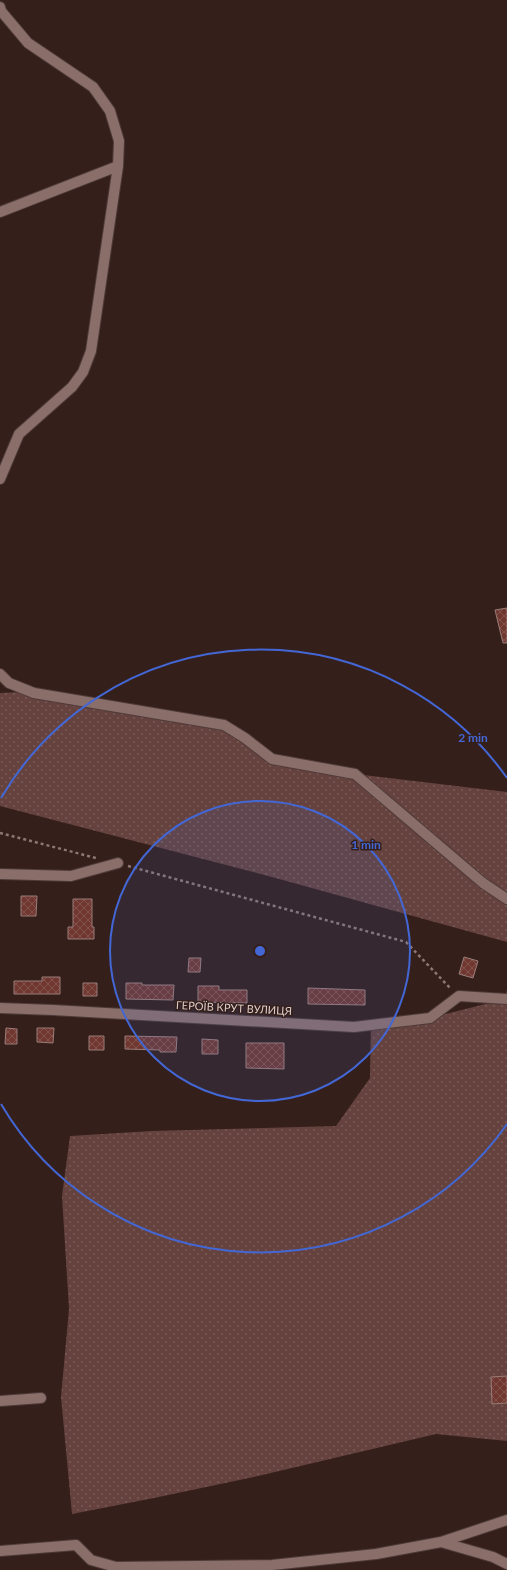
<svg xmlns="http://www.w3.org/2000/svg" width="507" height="1570" font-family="Lato,sans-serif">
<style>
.grass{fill:url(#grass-dots)}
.building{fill:url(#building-cross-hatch);stroke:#9a7d79}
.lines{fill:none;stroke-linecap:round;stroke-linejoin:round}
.minor-casing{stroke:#4e3b39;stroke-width:12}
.path{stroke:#8b7875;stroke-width:2.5;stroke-dasharray:3 3;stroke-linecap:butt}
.minor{stroke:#8a6e6a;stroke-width:10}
.ring{fill:none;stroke:#4367d5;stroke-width:2}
.labels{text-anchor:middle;stroke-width:3;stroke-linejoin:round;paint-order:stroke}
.street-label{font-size:11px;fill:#ddcdcb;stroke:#351f1b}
.centre{fill:#4367d5;stroke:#351f1b;stroke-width:2}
.ring-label{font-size:12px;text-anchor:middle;font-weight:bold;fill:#4367d5;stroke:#351f1b;stroke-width:3;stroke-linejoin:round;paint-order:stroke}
</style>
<defs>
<pattern id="grass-dots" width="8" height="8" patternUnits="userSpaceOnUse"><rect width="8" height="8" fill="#65423d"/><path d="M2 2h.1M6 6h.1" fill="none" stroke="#7b5c58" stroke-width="1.8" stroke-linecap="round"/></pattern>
<pattern id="building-cross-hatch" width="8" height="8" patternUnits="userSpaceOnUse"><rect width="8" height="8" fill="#6f3730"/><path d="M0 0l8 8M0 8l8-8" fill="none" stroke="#83534d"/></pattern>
</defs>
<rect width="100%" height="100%" fill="#351f1b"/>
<path class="grass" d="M22 692 224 725 269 761 355 774 507 792V942L272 877 0 806V693Z
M507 989V1441L436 1434 258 1476 154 1498 72 1514 61 1397 69 1309 62 1196 70 1136 152 1131 336 1126 370 1078 371 1025 430 1018 505 999Z"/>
<path class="building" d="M507 608V643H503L495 610Z
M21 896H37L36 916H21Z
M73 899H92V927H94V939H68V927H73Z
M464 957 478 961 473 978 459 974Z
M189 958H201L200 972H188Z
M42 977H60V994H14V981H42Z
M83 983H97V996H83Z
M126 983H142V985H174L173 1000 126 999Z
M198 986H219V990H247V1003L198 1002Z
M308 988 365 990V1005L308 1004Z
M6 1028 17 1029V1044H5Z
M37 1028H54L53 1043 37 1042Z
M89 1036H104V1050H89Z
M125 1036 177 1037 176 1052H160V1050L125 1049Z
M202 1039 218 1040V1054H202Z
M246 1043H284V1069L246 1068Z
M507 1376V1403L492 1404 491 1377Z"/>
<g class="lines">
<g class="minor-casing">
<path id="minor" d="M0 7 1 11 28 43 93 87 110 111 119 141 118 166 91 351 83 372 72 387 19 434 0 479
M0 212 118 166
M0 674 9 683 34 693 224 725 245 738 272 759 355 774 483 883 507 899
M0 874 71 876 118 863
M0 1008 53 1010 354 1027 430 1018 459 996 507 999
M0 1401 41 1398
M441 1542 493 1557 507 1564
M0 1551 76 1545 91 1560 116 1567 272 1565 376 1554 441 1542 507 1520"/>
</g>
<path class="path" d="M0 833 96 858
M128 866 406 942 451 989"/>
<use href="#minor" class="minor"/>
</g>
<circle cx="260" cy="951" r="150" fill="#4367d5" fill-opacity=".12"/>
<g class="ring">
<circle cx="260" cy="951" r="150"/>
<path d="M507 1124A301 301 0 0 1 1 1104M1 798A301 301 0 0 1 507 778"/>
</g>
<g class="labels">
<g class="street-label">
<text transform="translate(234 1008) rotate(3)" y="4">ГЕРОЇВ КРУТ ВУЛИЦЯ</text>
</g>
</g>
<circle cx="260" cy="951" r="6" class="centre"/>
<g class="ring-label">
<text x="473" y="742">2 min</text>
<text x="366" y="849">1 min</text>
</g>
</svg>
